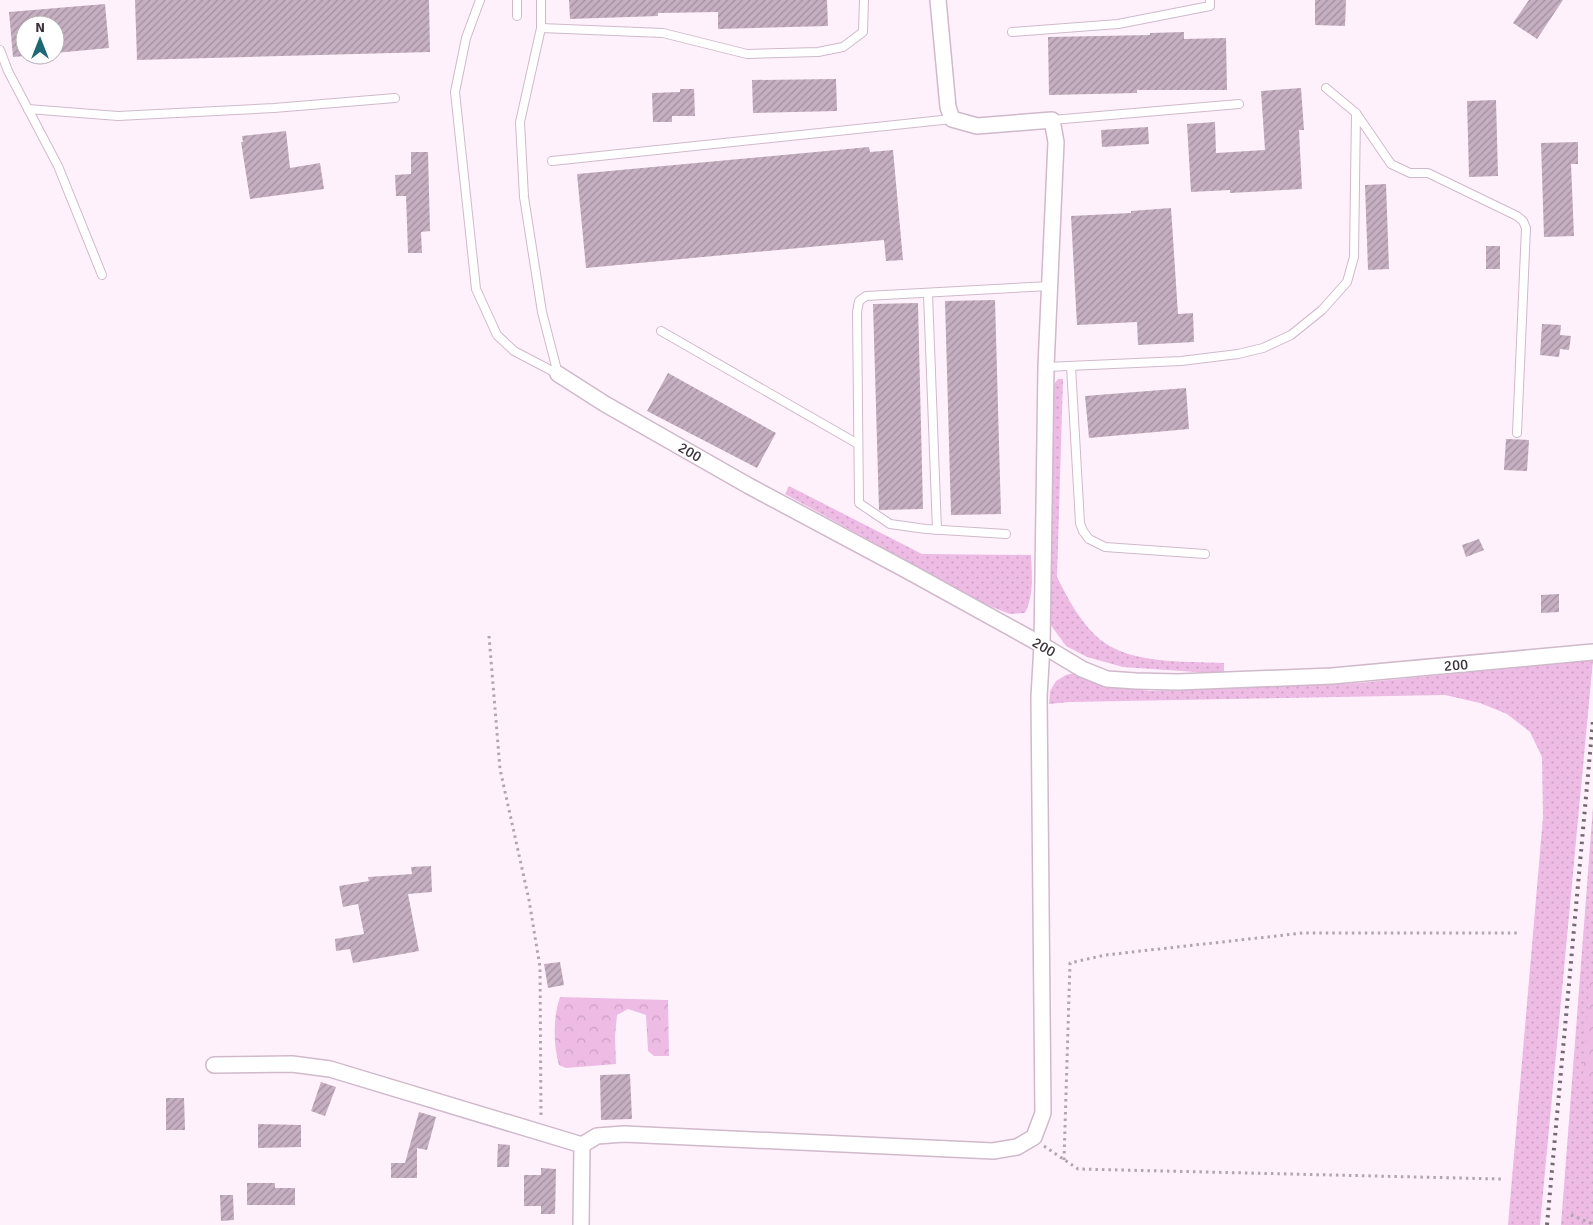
<svg xmlns="http://www.w3.org/2000/svg" width="1593" height="1225" viewBox="0 0 1593 1225" font-family="Signika,sans-serif">
  <style>
    .grass { fill: url(#grass-dots) }
    .forest { fill: url(#forest-crowns) }
    .building { fill: url(#building-hatch) }
    .lines { fill: none; stroke-linecap: round; stroke-linejoin: round }
    .lane-casing { stroke: #cfb9cb; stroke-width: 10 }
    .street-casing { stroke: #cfb9cb; stroke-width: 18 }
    .path { stroke: #b1a5ae; stroke-width: 3; stroke-dasharray: 2.5 4; stroke-linecap: butt }
    .lane { stroke: #fff; stroke-width: 8 }
    .street { stroke: #fff; stroke-width: 15 }
    .rail { stroke: #736971; stroke-width: 4; stroke-dasharray: 2.5 5; stroke-linecap: butt }
    .labels { text-anchor: middle; stroke-width: 4; stroke-linejoin: round; paint-order: stroke }
    .street-label { font-size: 15px; fill: #3c333a; stroke: #fff }
  </style>
  <defs>
    <pattern id="grass-dots" width="8" height="8" patternUnits="userSpaceOnUse" patternTransform="scale(1.25)"><rect width="8" height="8" fill="#edbbe4"/><path d="M2 2h.1M6 6h.1" fill="none" stroke="#cca1c4" stroke-width="1.8" stroke-linecap="round"/></pattern>
    <pattern id="forest-crowns" width="20" height="18" patternUnits="userSpaceOnUse" patternTransform="scale(1.25)"><rect width="20" height="18" fill="#edbbe4"/><path d="M2 6a3 3 0 1 1 6 0M12 15a3 3 0 1 1 6 0" fill="none" stroke="#cca1c4"/></pattern>
    <pattern id="building-hatch" width="6" height="6" patternUnits="userSpaceOnUse" patternTransform="scale(1.25)"><rect width="6" height="6" fill="#c5afc1"/><path d="M-1 1l2-2M0 6l6-6M5 7l2-2" fill="none" stroke="#a18f9e"/></pattern>
  </defs>
  <rect width="100%" height="100%" fill="#fff1fc"/>
  <!-- grass -->
  <g class="grass">
    <path d="M1058,379H1063L1057,577C1067,597 1078,618 1095,635C1125,665 1183,661 1224,663V674L1123,667L1087,657L1066,646L1050,624L1048,609L1051,408L1054,384Z"/>
    <path d="M789,486L922,554L1031,555C1032,575 1034,595 1025,613L1010,614L987,605L785,494Z"/>
    <path d="M1593,660L1540,1225H1508L1543,817L1542,757L1530,732L1507,714L1480,703L1445,695L1069,702L1049,704L1050,691L1056,681L1066,675L1074,673L1111,686L1150,691L1359,683Z"/>
    <path d="M1593,807V1225H1561Z"/>
  </g>
  <!-- forest -->
  <g class="forest">
    <path d="M1593,975V1091C1586,1087 1584,1083 1583,1075L1590,979Z"/>
    <path d="M560,997L668,1000L669,1056H654L648,1051L646,1015L628,1009L617,1015L615,1036L616,1064L566,1068L559,1065C553,1044 553,1017 560,997Z"/>
  </g>
  <!-- building -->
  <g class="building">
    <path d="M135,0H429L430,52L137,60Z"/>
    <path d="M569,0H827L828,26L718,29V12L658,13V16L570,19Z"/>
    <path d="M1315,0H1346L1345,26L1315,25Z"/>
    <path d="M1529,0H1563L1537,39L1513,23Z"/>
    <path d="M105,4L109,48L55,53V25H25V56L13,57L9,12Z"/>
    <path d="M1184,32V39L1226,38L1227,90H1137V93L1049,95L1048,37L1150,35V33Z"/>
    <path d="M836,79L837,111L753,113L752,80Z"/>
    <path d="M1301,88L1304,130H1299L1302,189L1230,193V190L1191,192L1187,124L1215,122L1216,153L1265,150L1261,91Z"/>
    <path d="M680,89H694L695,116H672V122H653L652,93L680,92Z"/>
    <path d="M1496,100L1498,176L1469,177L1467,101Z"/>
    <path d="M1148,127L1149,144L1102,147L1101,130Z"/>
    <path d="M286,131L290,168L320,163L324,189L250,199L241,142H243L242,136Z"/>
    <path d="M1578,142V164H1571L1574,236L1544,237L1541,143Z"/>
    <path d="M869,147L870,152L893,150L903,260L886,261L884,240L586,268L577,174Z"/>
    <path d="M411,152H428L430,231L421,232L422,253H408L406,196H396L395,175L411,174Z"/>
    <path d="M1386,184L1389,269L1368,270L1365,185Z"/>
    <path d="M1171,208L1178,314L1193,313L1194,342L1138,345L1137,322L1077,325L1071,216L1131,213V211Z"/>
    <rect x="1486" y="246" width="14" height="23"/>
    <path d="M995,300L1001,514L951,515L945,301Z"/>
    <path d="M918,303L923,509L879,510L873,304Z"/>
    <path d="M1542,324L1561,325L1560,335L1571,336L1569,350L1560,349L1559,357L1540,355Z"/>
    <path d="M668,373L776,433L757,468L647,411Z"/>
    <path d="M1186,388L1189,429L1089,438L1085,396Z"/>
    <path d="M1506,439L1529,440L1527,471L1504,470Z"/>
    <path d="M1479,539L1484,550L1466,557L1462,545Z"/>
    <path d="M1559,594V612L1541,613V595Z"/>
    <path d="M431,866L432,892L408,894L419,951L353,963L350,949L336,951L335,939L364,934L358,904L343,907L339,886L369,881L368,877L412,874L411,867Z"/>
    <path d="M560,962L564,985L548,988L544,964Z"/>
    <path d="M630,1074L632,1119L601,1120L600,1075Z"/>
    <path d="M321,1082L336,1087L325,1116L311,1111Z"/>
    <path d="M166,1098H184L185,1130H166Z"/>
    <path d="M419,1112L436,1117L427,1150L417,1148V1178H391V1163H405Z"/>
    <path d="M258,1124L301,1125V1147L258,1148Z"/>
    <path d="M498,1144L510,1145L509,1167H497Z"/>
    <path d="M541,1168L556,1169L555,1214H541V1206H524V1175H541Z"/>
    <path d="M247,1183H275V1188H295V1205H247Z"/>
    <path d="M220,1195H233L234,1220L221,1221Z"/>
  </g>
  <g class="lines">
    <defs>
      <g id="lane">
        <path d="M480,0L466,38L455,92L476,289L497,335L514,351L558,374"/>
        <path d="M517,0V16"/>
        <path d="M541,0V28L520,122L524,197L542,312L558,374"/>
        <path d="M541,28L663,33L747,54L818,52L843,47L863,32L864,0"/>
        <path d="M1012,32L1118,24L1210,6V0"/>
        <path d="M0,50L8,71L58,166L102,275"/>
        <path d="M1326,88L1356,113L1391,164L1410,173H1428L1517,216L1523,221L1526,228L1517,433"/>
        <path d="M28,109L118,116L274,108L395,98"/>
        <path d="M1052,120L1239,104"/>
        <path d="M552,161L952,119"/>
        <path d="M928,294L937,530"/>
        <path d="M661,331L858,444"/>
        <path d="M1071,366L1080,523L1083,531L1089,539L1105,547L1205,554"/>
        <path d="M1046,367L1181,361L1238,354L1263,348L1291,335L1322,310L1347,282L1354,257L1356,113"/>
        <path d="M1006,534L926,529L890,524L859,503L857,312L859,301L866,296L1050,286"/>
      </g>
      <g id="street">
        <path d="M558,374L605,404L749,486L908,571L1042,645L1082,669L1107,679L1136,681L1178,682L1332,676L1593,652"/>
        <path d="M214,1065L292,1064L330,1069L582,1145L597,1136L624,1134L993,1151L1017,1147L1034,1137L1043,1113L1039,697L1042,645L1046,367L1056,142L1052,120L977,126L952,119L948,107L938,0"/>
        <path d="M581,1225L582,1145"/>
      </g>
    </defs>
    <!-- lane casing -->
    <use href="#lane" class="lane-casing"/>
    <!-- street casing -->
    <use href="#street" class="street-casing"/>
    <!-- path -->
    <g class="path">
      <path d="M489,636L500,769L529,900L540,967L541,1118"/>
      <path d="M1044,1146L1078,1169L1501,1179"/>
      <path d="M1064,1160L1070,963L1105,955L1303,933H1519"/>
      <path d="M1571,1215L1593,1224"/>
    </g>
    <!-- lane -->
    <use href="#lane" class="lane"/>
    <!-- street -->
    <use href="#street" class="street"/>
    <!-- rail -->
    <path class="rail" d="M1547,1225L1593,720"/>
  </g>
  <g class="labels">
    <!-- street labels -->
    <g class="street-label">
      <text transform="translate(690 452) rotate(30)" y="5">200</text>
      <text transform="translate(1044 647) rotate(30)" y="5">200</text>
      <text transform="translate(1456 665) rotate(-5)" y="5">200</text>
    </g>
  </g>
  <!-- north arrow -->
  <g transform="translate(40 40)"><circle r="24" fill="#ffffff" stroke="#b1adb0"/>
  <path d="M0-4L9 19L0 12L-9 19Z" fill="#1e6774"/>
  <text y="-8" font-size="14" font-weight="bold" text-anchor="middle" fill="#3c333a">N</text>
  </g>
</svg>
